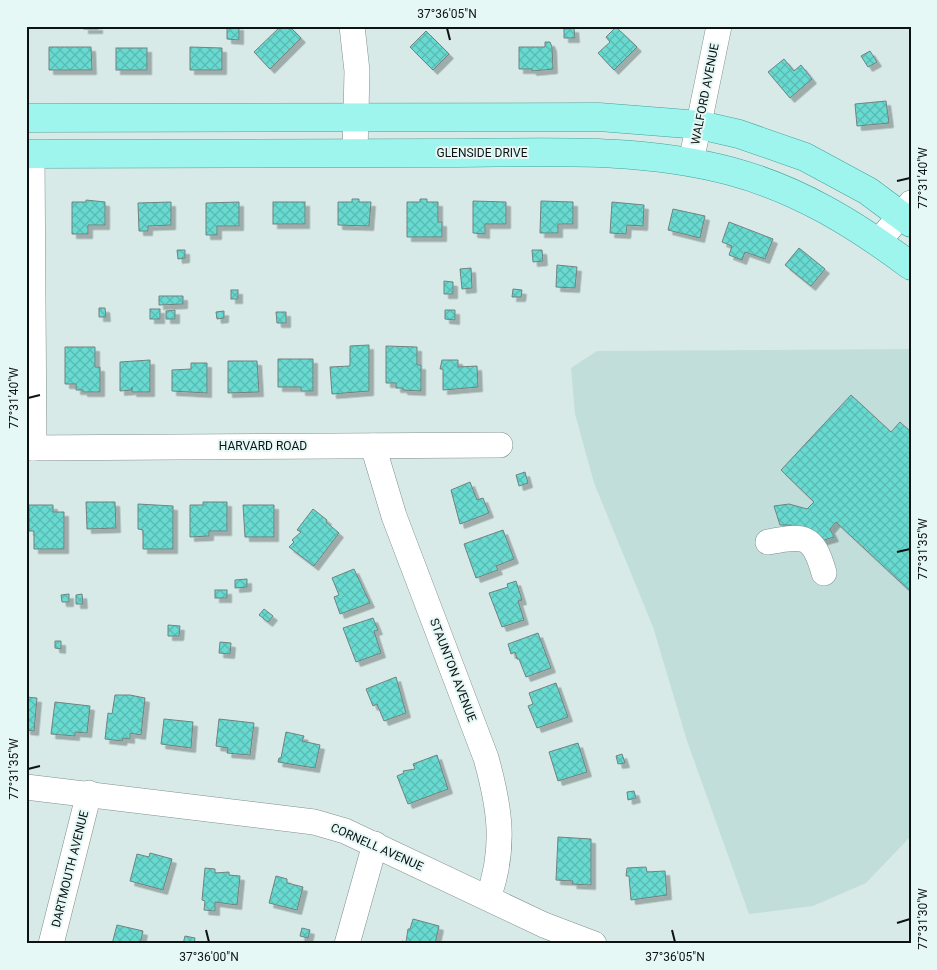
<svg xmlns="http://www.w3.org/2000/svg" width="937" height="970" viewBox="0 0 937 970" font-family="Roboto,sans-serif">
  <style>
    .built { fill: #c2dedb }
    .building { fill: url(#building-cross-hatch); stroke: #718280; filter: url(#shadow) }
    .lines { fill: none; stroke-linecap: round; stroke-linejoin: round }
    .minor-casing { stroke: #7f908e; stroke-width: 26 }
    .major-casing { stroke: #42a29a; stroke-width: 29 }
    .minor { stroke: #fff; stroke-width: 25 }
    .major { stroke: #9ef5ee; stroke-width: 28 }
    .ticks { fill: none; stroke: #0d1313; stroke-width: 2 }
    .labels { text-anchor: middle; stroke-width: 4; stroke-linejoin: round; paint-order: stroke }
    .street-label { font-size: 12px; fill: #0d1313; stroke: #e5f8f5 }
    .neatline { fill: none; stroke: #0d1313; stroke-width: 2 }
    .ticks-label { font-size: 12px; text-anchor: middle; fill: #0d1313 }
  </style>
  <defs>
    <pattern id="building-cross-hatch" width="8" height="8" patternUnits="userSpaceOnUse" patternTransform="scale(1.25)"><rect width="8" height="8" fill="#68dad0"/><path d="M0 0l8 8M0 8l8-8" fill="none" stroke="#59bab2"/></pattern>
    <filter id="shadow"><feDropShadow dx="4.5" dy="4.5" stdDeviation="0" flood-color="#0004"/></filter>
  </defs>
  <rect width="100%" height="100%" fill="#d8eae8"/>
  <!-- built -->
  <path class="built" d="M911,349V836L866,883L813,906L749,914L687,741L653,627L594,483L575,414L571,368L597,351Z"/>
  <!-- building -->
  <g class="building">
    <rect x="84" y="26" width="14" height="3"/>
    <path d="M227,26H239V40L227,39Z"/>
    <path d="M281,26H289L301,38L270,69L254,52Z"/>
    <path d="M616,27L637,47L614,70L598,53L610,42L606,37Z"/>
    <path d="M574,28L575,38H564V29Z"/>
    <path d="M426,31L449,54L433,70L410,47Z"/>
    <path d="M545,42H550L552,47L553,69L532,71V69H519V47H545Z"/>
    <path d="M49,47H91L92,70H49Z"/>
    <path d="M190,47L222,48V70H190Z"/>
    <rect x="116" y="48" width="31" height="22"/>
    <path d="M870,51L877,62L868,67L861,56Z"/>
    <path d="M784,59L794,71L801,65L812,79L790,98L768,72Z"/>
    <path d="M886,101L889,123L857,126L855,104Z"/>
    <path d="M352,199H359V202H371L369,226L338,225V202H352Z"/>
    <path d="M420,199H427V202H438V222H442V237H407V202H420Z"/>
    <path d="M86,200L105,202V225H88V234H72V202H86Z"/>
    <path d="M473,201L506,202V224H485V234L473,233Z"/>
    <path d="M541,201L573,202V224H558V233H540Z"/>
    <path d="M171,202V225L148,226V231H139L138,203Z"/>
    <path d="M239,202V226H217V235H206V203Z"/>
    <rect x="273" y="202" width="32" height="22"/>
    <path d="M612,202L644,205L643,226L627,225L626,234L610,233Z"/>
    <path d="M673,209L705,216L700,238L668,230Z"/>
    <path d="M729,222L773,239L765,259L745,252L742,260L729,255L732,246L722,242Z"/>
    <path d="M799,248L825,269L811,286L785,265Z"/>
    <path d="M177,250H185V258L178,259Z"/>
    <path d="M532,250H542L543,261L533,262Z"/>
    <path d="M557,265L577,267L575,288L556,287Z"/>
    <path d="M471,268L472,288L462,289L460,269Z"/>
    <path d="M444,281L453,282V294H444Z"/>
    <path d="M513,289L522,290L521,297H512Z"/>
    <rect x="231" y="290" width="7" height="9"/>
    <path d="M159,296H183V304L159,305Z"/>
    <path d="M99,308H105L106,317H99Z"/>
    <rect x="150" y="309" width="10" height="10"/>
    <path d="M175,310V319H166V311Z"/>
    <path d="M445,310H455V320L445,319Z"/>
    <path d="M224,311V318L217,319L216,312Z"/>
    <path d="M276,312H286V323H277Z"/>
    <path d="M369,345V391L332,394L330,367L350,366V346Z"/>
    <path d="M386,346L417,347V365H421V391L403,390V388H396V383H386Z"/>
    <path d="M65,347H95V367H100V392H83V390H76V384H65Z"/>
    <path d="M278,359H313V391H301V387H278Z"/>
    <path d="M150,360V392H132V387L131,390L120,391V362Z"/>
    <path d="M442,360H458V367L477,366L478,387L443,390V369H440Z"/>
    <path d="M228,361H257L259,392L228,393Z"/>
    <path d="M191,363H207V393L172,391V370L191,369Z"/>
    <path d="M851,395L891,432L900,422L911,432V592L836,522L830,529L834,537L814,543L802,529L791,525H780L774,506L789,504L807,509L814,502L781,470Z"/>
    <path d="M525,472L528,483L519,486L516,475Z"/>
    <path d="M470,482L477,500L483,498L489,513L460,524L451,490Z"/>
    <path d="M86,502H115L116,528L87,529Z"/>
    <path d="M203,502H227V531H209V536L190,537V505H203Z"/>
    <path d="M138,504L173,506V549H143V530L138,529Z"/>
    <path d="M29,505H53V512H64V549H34V531H29Z"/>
    <path d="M243,505H274V537H245Z"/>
    <path d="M313,509L327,520L326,522L339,533L314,566L289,547L294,542L292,540L301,532L297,530Z"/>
    <path d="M503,530L514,559L496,566L498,570L476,578L464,544Z"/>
    <path d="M354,569L370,603L340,614L334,597L339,595L332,578Z"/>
    <path d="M247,579V587L235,588V580Z"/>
    <path d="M516,581L522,600L518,601L524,620L502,627L489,593L508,587L507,584Z"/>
    <rect x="215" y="590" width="12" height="8"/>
    <path d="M69,594V602H62L61,595Z"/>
    <path d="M82,594L83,604H76V595Z"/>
    <path d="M264,609L273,616L268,622L259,615Z"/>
    <path d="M373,618L378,630L374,631L381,653L356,662L343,628Z"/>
    <path d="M168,625L180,626L179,636H168Z"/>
    <path d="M538,633L551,668L526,677L519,659H517L515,652L511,654L508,644Z"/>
    <path d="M55,641H61V649L55,648Z"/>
    <path d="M220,642L231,643L230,654L219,653Z"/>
    <path d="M396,677L406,713L384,721L377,704L373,706L366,689Z"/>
    <path d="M556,683L568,717L537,728L528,706L533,704L529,693Z"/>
    <path d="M115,695H130L145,698L141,735L130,733V739L123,738L122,741L105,739L108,713L112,714Z"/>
    <path d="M26,697L37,698L34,731L26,730Z"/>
    <path d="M55,702L90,706L87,733L75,732V736L51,734Z"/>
    <path d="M164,719L193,722L191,748L161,744Z"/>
    <path d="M219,719L254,723L250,755L227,753L228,748L216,746Z"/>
    <path d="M286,732L304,736L302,741L320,745L315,768L278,762L279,758H281Z"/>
    <path d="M578,743L587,772L558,781L549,752Z"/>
    <path d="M622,754L625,763L618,764L616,756Z"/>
    <path d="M437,755L448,789L408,804L397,776L404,773L403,771L415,769L413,764Z"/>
    <path d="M634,791L636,798L628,800L627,792Z"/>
    <path d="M558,837L591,839V885L572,884L573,881L556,880Z"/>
    <path d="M150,853L172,859L163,890L130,881L137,854L149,857Z"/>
    <path d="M646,867L647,872L665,871L667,895L631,900L629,876H626L627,868Z"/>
    <path d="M205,868L215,869V873L229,872V875L240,876L237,905L215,902V911L204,910L205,901L202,900Z"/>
    <path d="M276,876L287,879V883L303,887L297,910L269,903Z"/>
    <path d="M413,919L439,926L435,944H401L402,941L406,942L408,929H410Z"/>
    <path d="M117,925L143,931L140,944H112Z"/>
    <path d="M302,928L310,930L308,938L300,936Z"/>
    <path d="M185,936L195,938L194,944H183Z"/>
  </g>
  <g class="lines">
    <defs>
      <g id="minor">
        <path d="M352,26L357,71L355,153"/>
        <path d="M32,154L34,448"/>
        <path d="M691,162L719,26"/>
        <path d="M878,242L911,203"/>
        <path d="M373,446L394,516L486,758C500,808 506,848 488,898"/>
        <path d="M26,448L500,445"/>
        <path d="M768,542C804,535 813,534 824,573"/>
        <path d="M26,787L314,822L345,831L544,925L594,944"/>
        <path d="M51,944L89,793"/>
        <path d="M347,944L375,844"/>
      </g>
      <g id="major">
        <path d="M26,118L599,117L700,125L739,134L805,157L868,191L911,223"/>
        <path d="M26,154C165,154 304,153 443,153C539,153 636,146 730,171C798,189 855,224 911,266"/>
      </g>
    </defs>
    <!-- minor casing -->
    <use href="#minor" class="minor-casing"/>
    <!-- major casing -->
    <use href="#major" class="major-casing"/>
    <!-- minor -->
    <use href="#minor" class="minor"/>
    <!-- major -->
    <use href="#major" class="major"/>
  </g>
  <!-- ticks -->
  <path class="ticks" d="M447,28L450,40M897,181L910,178M28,398L40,395M897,552L910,549M28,769L40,766M897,923L910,919M206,930L209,942M672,930L675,942"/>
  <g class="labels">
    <!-- street labels -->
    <g class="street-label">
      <text transform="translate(705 94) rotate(-79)" y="4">WALFORD AVENUE</text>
      <text x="482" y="157">GLENSIDE DRIVE</text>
      <text x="263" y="450">HARVARD ROAD</text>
      <text transform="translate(453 670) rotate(69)" y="4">STAUNTON AVENUE</text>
      <text transform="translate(377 847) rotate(24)" y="4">CORNELL AVENUE</text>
      <text transform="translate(70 869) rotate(-76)" y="4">DARTMOUTH AVENUE</text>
    </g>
  </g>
  <!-- border -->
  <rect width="937" height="970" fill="none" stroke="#e5f8f5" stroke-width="55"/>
  <rect x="28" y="28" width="882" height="914" class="neatline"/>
  <g class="ticks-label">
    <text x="447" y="18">37°36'05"N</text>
    <text transform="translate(923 178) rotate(-90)" y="4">77°31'40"W</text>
    <text transform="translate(14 398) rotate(-90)" y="4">77°31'40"W</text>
    <text transform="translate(923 549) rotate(-90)" y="4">77°31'35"W</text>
    <text transform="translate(14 769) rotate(-90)" y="4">77°31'35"W</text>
    <text transform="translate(923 919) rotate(-90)" y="4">77°31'30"W</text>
    <text x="209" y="961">37°36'00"N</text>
    <text x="675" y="961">37°36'05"N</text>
  </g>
</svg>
